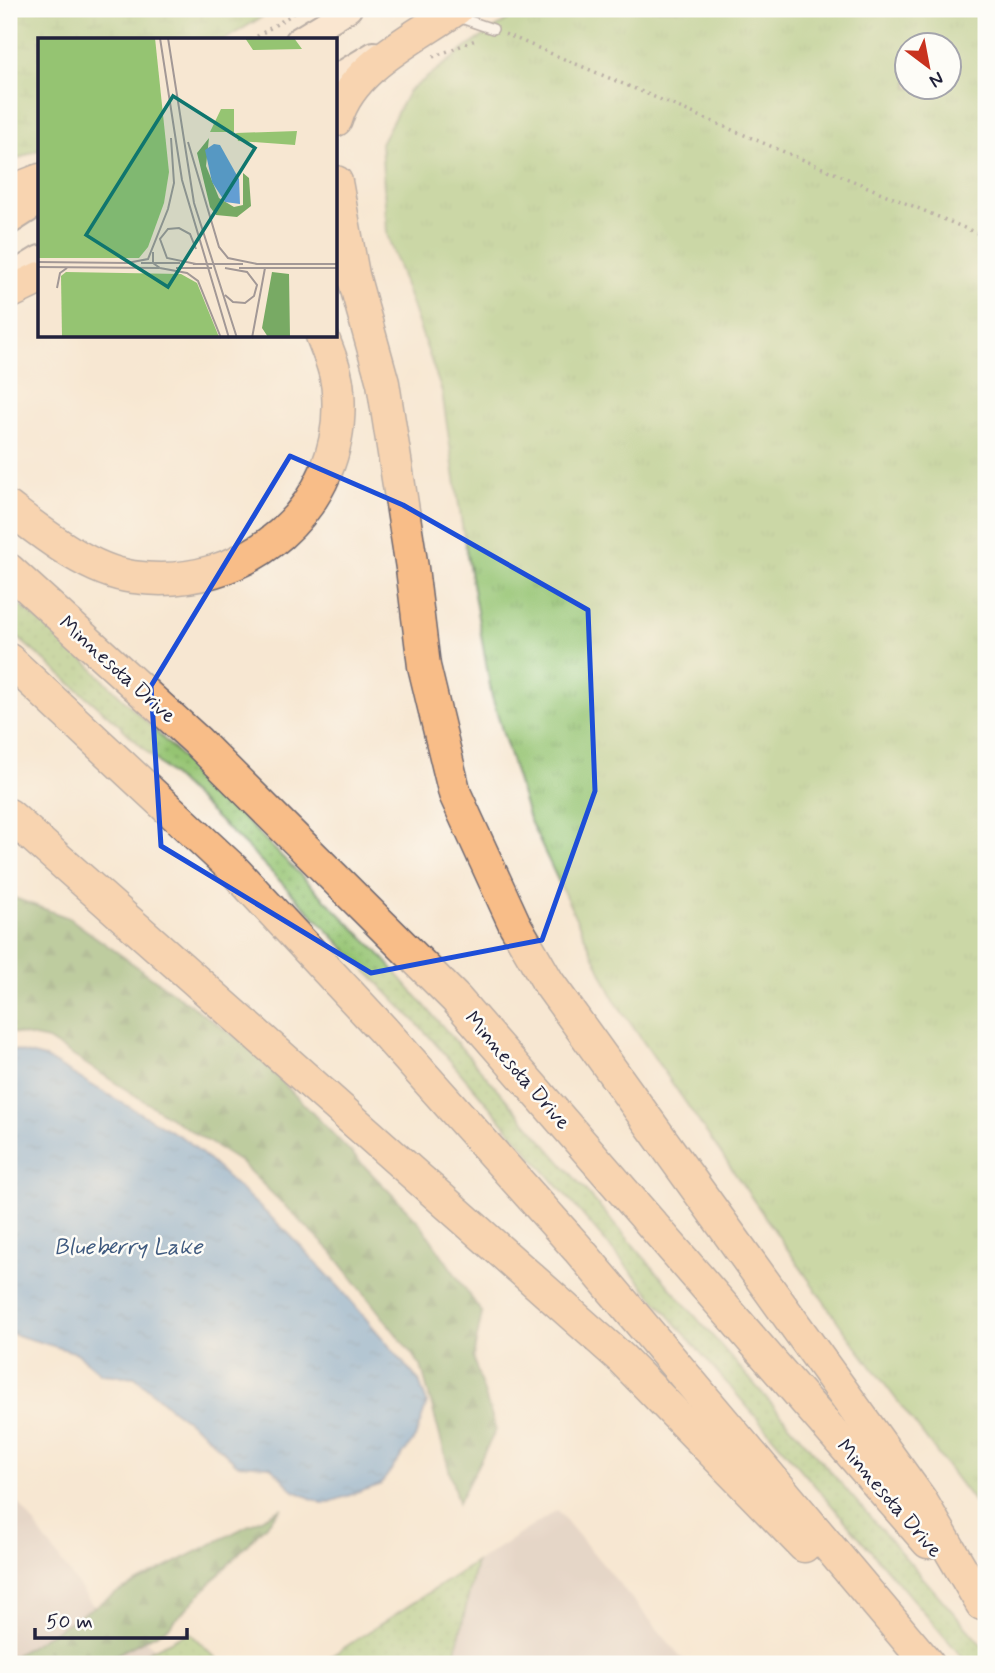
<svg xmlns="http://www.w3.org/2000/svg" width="995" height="1673" viewBox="0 0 995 1673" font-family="Mynerve,sans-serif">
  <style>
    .industrial { fill: #cfc0ba }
    .grass { fill: url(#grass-dots); stroke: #5c7356; stroke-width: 2 }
    .forest { fill: url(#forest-firs); stroke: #4d6650; stroke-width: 2 }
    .wetland { fill: url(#wetland-marsh); stroke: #5c7356; stroke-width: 2 }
    .park { fill: url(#park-tufts); stroke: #5c7356; stroke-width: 2; fill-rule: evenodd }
    .water { fill: url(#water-ripples); stroke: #426087; stroke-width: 2 }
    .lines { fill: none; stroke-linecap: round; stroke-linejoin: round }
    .service-casing { stroke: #6d6770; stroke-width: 12 }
    .secondary-casing { stroke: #6d6770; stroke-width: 28 }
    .primary-casing { stroke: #6d6770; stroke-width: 32 }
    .motorway-casing { stroke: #6d6770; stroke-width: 35 }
    .path { stroke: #6d6770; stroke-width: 3.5; stroke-dasharray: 2 5; stroke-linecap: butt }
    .service { stroke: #fff; stroke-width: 9 }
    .secondary { stroke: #fce5cf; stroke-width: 24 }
    .primary { stroke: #f8bd88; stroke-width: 28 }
    .motorway { stroke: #f8bd88; stroke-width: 32 }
    .marked { fill: none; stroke: #1d4ed8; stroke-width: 5; stroke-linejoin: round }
    .labels { text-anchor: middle; stroke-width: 5; stroke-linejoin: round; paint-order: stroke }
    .street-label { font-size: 21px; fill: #22223b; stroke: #fdfcf7 }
    .water-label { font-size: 23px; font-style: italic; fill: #3f5a7f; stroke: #fdfcf7 }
    .inset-road { fill: none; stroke: #a29896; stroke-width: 2 }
    .view { fill: #0f766e; fill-opacity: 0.15; stroke: #0f766e; stroke-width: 3.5 }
    .inset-edge { fill: none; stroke: #22223b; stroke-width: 3.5 }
  </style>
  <defs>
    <pattern id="grass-dots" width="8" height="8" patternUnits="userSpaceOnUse" patternTransform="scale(1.75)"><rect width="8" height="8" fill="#95c472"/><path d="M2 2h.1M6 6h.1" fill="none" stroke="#80a864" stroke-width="1.8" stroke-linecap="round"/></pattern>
    <pattern id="forest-firs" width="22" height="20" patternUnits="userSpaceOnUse" patternTransform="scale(1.75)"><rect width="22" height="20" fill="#78aa64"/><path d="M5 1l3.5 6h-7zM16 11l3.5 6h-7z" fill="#628a54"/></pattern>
    <pattern id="wetland-marsh" width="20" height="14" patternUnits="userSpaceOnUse" patternTransform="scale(1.75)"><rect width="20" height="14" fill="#95c472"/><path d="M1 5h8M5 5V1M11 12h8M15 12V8" fill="none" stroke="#80a864"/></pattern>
    <pattern id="park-tufts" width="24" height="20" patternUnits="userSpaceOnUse" patternTransform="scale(1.75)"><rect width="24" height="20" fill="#95c472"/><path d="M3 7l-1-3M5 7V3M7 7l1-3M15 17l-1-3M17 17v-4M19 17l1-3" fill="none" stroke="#80a864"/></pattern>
    <pattern id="water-ripples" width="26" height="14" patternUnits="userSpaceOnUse" patternTransform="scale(1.75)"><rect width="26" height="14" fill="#639ed3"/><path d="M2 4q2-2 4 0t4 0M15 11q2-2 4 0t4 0" fill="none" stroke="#5180ac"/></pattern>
  </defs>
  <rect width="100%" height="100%" fill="#fdfcf7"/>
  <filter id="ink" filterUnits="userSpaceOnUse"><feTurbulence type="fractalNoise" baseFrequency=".0143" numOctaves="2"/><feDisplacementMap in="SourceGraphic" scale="14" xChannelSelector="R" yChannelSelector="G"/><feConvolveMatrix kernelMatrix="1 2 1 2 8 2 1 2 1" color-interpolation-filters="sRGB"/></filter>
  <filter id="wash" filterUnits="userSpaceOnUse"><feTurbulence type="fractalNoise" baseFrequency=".00686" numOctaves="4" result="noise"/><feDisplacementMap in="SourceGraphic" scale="28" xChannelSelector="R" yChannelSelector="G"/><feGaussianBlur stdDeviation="1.57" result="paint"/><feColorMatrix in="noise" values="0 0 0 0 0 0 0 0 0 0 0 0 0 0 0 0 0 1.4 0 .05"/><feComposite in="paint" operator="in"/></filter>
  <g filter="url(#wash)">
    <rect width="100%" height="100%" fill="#f7e7d2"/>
    <!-- industrial -->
    <g class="industrial">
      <path d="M9,1489L91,1603L179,1664H9Z"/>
      <path d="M557,1510L687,1664H319Z"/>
    </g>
    <!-- grass -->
    <g class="grass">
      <path d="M9,595L86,662L377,951L986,1650V1664H968L428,1035L252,852L118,724L9,630Z"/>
      <path d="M476,1562L455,1656L457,1664H319Z"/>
      <path d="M189,1632L222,1664H123Z"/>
    </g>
    <!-- forest -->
    <g class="forest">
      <path d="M9,896L69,918L245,1044L419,1222L482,1313L473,1358L496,1430L458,1503L421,1366L331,1251L240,1162L48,1040L9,1032Z"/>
      <path d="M282,1508L168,1628L98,1664H9V1659L118,1592Z"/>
    </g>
    <!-- wetland -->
    <path class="wetland" d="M9,9H275L224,40H40V149L9,163Z"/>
    <!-- park -->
    <path class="park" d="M524,9H986V1518L843,1329L615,1001L529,819L492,697L463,532L442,392L387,234L381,143L408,92L467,47ZM908,46H950V88H908Z"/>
    <!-- water -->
    <path class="water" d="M9,1049L45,1058L188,1141L289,1234L339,1287L419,1381L427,1403L415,1438L380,1485L324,1504L294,1491L270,1466L237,1464L204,1433L168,1406L135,1377L101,1374L77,1353L9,1333Z"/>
  </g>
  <g filter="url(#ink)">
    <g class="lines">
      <defs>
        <path id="service" d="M455,16L493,29"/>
        <g id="secondary">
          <path d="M298,40L349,9"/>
          <path d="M336,77L374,54"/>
          <path d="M9,277L40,258"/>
        </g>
        <path id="primary" d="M9,220L40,200"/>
        <g id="motorway">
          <path d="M336,120C351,67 414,39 456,9"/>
          <path d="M336,182L353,275L383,383L412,568L424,666L455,794L515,925L548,982L920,1499L982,1604"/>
          <path d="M9,192L40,180"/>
          <path d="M9,293L40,278"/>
          <path d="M9,508C43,534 89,571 133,577C245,593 347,508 338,392C337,372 329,354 322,336"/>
          <path d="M9,570L197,741L456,999L928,1542"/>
          <path d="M9,660L233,869L382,1029L578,1249L928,1664"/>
          <path d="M9,815L621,1358L804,1546"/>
        </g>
      </defs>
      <!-- service casing -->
      <use href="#service" class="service-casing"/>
      <!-- secondary casing -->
      <use href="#secondary" class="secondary-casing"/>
      <!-- primary casing -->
      <use href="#primary" class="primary-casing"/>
      <!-- motorway casing -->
      <use href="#motorway" class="motorway-casing"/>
      <!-- path -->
      <g class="path">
        <path d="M505,34L986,237"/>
        <path d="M251,40L301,9"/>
        <path d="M433,57L478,39"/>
      </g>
      <!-- service -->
      <use href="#service" class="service"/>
      <!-- secondary -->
      <use href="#secondary" class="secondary"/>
      <!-- primary -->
      <use href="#primary" class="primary"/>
      <!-- motorway -->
      <use href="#motorway" class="motorway"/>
    </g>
  </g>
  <!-- marked area -->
  <path d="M0 0H995V1673H0ZM290,456L403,505L588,610L595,791L542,940L371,973L161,846L151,686Z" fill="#f7e7d2" fill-opacity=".55" fill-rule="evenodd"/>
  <path class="marked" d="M290,456L403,505L588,610L595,791L542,940L371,973L161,846L151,686Z"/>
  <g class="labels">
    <!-- street labels -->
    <g class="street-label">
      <text transform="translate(118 669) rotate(42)" y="7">Minnesota Drive</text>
      <text transform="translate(518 1070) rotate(49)" y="7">Minnesota Drive</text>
      <text transform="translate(890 1498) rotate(49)" y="7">Minnesota Drive</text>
    </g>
    <!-- water labels -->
    <g class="water-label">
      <text x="128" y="1254">Blueberry Lake</text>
    </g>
  </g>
  <!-- overview -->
  <g transform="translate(38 38)">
    <rect width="299" height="299" fill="#f7e7d2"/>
    <path d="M207,0H256L264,11L215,12ZM183,71H196V94H172ZM259,93L257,107L200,103L198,95Z" fill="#95c472"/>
    <path d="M171,100L168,128L181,160L196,169L205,167V135L211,140L213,168L199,179L178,177L172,169L159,115ZM234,234L251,236L252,299H230L224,290Z" fill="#78aa64"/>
    <path d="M28,234L143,236L159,245L181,299H24L23,238Z" fill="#95c472"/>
    <path d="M0,0H117L131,134L126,165L110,209L101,220H0Z" fill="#95c472"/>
    <path d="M176,106L182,107L201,141L202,166L187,164L174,144L167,112Z" fill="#639ed3"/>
    <path class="inset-road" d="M122,0L144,142L191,300M130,0L156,165L199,300M150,104L181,209L190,220L219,226M115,214V225L122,230L149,235L160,243L183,300M0,224L90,225M89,225L110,221L130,171L136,145L133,100M103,225H142M155,226H205M158,226L129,220L122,201L130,191L141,190L152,196L158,211M218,226H300M0,229L121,230M138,230H174M187,230L209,234L219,247L216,258L207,265L195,264L187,257M201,230H300M19,250L22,235L29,230M214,300L227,230"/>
    <path class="view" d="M135,58L217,110L130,249L48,197Z"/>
    <rect width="299" height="299" class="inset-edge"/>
  </g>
  <!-- margin -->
  <rect width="995" height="1673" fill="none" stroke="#fdfcf7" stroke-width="35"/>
  <!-- north arrow -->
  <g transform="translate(928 66) rotate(148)"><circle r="33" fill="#fdfcf7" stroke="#a5a5ac" stroke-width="2"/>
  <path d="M0-5L12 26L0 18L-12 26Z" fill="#c8321e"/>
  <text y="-10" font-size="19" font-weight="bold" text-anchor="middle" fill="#22223b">N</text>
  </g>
  <!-- scale -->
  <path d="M35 1628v10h152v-10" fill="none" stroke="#22223b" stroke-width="3.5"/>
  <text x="46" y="1628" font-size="21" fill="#22223b" stroke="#fdfcf7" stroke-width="5" paint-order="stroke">50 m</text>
</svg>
